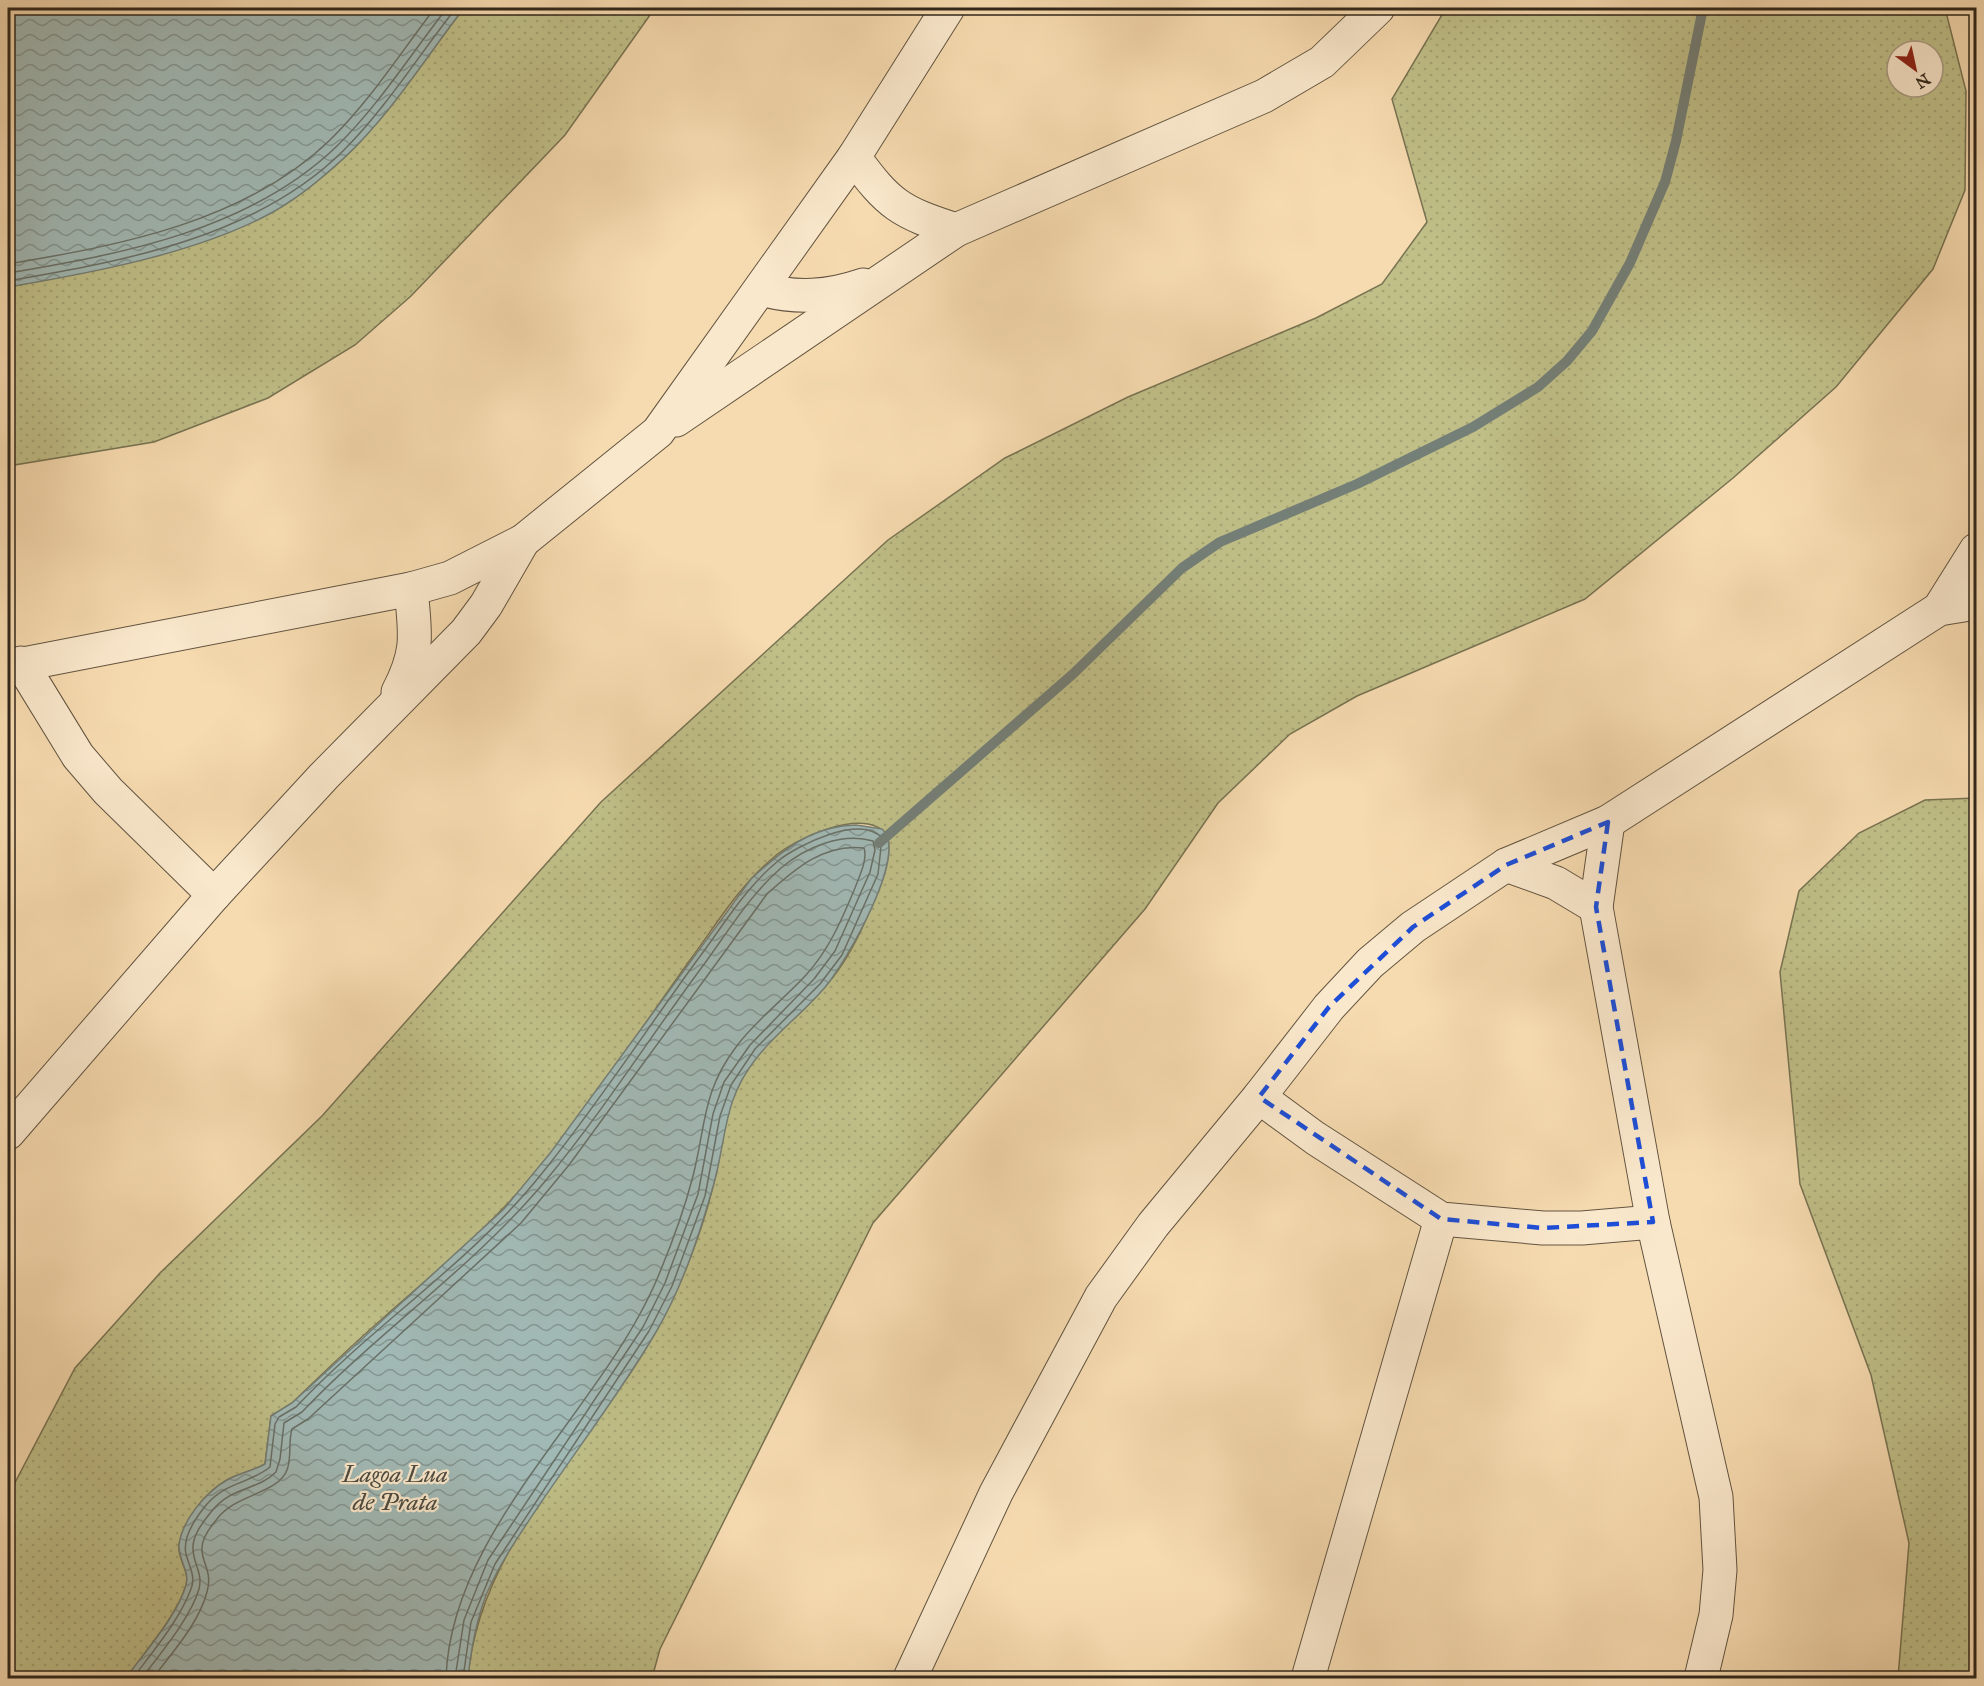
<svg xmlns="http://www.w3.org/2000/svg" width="1984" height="1686" viewBox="0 0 1984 1686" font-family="'IM FELL Great Primer',serif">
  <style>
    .grass { fill: url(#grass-dots); stroke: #787352; stroke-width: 1.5; fill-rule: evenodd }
    .water { fill: url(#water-waves); stroke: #747f77; stroke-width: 1.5 }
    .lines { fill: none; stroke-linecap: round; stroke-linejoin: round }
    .shore { stroke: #697068; stroke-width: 1.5 }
    .stream { stroke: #747f77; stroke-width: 10 }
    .minor-casing { stroke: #625440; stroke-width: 35 }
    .minor { stroke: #fae8cc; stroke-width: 33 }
    .marked { fill: none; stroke: #1d4ed8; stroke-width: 4.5; stroke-dasharray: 12 8; stroke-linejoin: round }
    .labels { text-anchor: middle; stroke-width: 4.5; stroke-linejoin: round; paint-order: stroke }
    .water-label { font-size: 24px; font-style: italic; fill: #4d4c42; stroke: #fae8cc }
  </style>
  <defs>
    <pattern id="grass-dots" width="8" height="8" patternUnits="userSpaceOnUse" patternTransform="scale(1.5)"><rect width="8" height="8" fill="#c0bf88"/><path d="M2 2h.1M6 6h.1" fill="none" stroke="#a5a475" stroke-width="1.8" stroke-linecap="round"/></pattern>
    <pattern id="water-waves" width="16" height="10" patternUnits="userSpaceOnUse" patternTransform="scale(1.5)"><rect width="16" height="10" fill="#a1b9b5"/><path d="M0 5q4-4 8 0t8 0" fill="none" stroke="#849692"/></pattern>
  </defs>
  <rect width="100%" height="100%" fill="#f7dbb0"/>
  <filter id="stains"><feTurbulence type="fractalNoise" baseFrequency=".00333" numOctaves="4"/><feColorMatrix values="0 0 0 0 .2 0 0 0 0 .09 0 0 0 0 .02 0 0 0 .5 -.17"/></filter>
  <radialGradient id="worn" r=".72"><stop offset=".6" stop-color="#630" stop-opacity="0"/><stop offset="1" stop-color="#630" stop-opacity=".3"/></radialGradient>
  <!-- grass -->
  <g class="grass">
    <path d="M464,8H655L565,135L411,296L355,345L268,398L154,442L8,466V287C127,265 255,244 345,157C390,113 426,57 464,8Z"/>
    <path d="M1446,8H1945L1966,91L1965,190L1933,269L1836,387L1733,478L1585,599L1357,696L1290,734L1218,803L1145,909L873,1223L660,1649L652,1678H468C479,1535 610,1430 670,1305C688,1267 704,1224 714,1183C723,1149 723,1113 740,1081C760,1044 797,1019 824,988C847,963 861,932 874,901C882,880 891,858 888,836C865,805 794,839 773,858C739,886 716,925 690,960C640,1030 592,1102 538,1169C492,1226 436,1271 382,1319C351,1346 322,1374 292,1403L271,1416L265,1464C254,1471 239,1473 227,1480C206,1492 183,1520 179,1545C177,1559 190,1571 186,1585C178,1614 144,1653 126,1678H8V1496L75,1368L160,1273L322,1116L601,802L888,540L1005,458L1128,397L1316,318L1382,284L1427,222L1392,99ZM1897,51H1933V87H1897Z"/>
    <path d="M1976,798V1678H1898L1909,1543L1871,1375L1800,1184L1780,972L1799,891L1859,833L1925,800Z"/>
  </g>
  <!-- water -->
  <g class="water">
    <path d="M8,8H464C426,57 391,114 345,157C323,177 300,197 273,212C199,253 91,273 8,287Z"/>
    <path d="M856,825L882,829C910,853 845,963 826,986C804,1013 776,1032 755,1060C723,1101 727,1136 714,1183C700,1233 683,1286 656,1332C622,1390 580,1445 542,1501C522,1531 501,1561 487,1593C476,1621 471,1649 468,1678H126C144,1653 178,1615 186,1585C190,1571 178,1560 179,1545C182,1520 206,1492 227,1480C239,1473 253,1471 265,1464L271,1416L292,1403L504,1209L551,1152L751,879C782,850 812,826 856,825Z"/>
  </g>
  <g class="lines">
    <!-- shore -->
    <g class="shore">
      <path d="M8,264C121,245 245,222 330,140C370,101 401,52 435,8"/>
      <path d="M8,273C123,254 250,230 337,146C379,105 411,54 447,8"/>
      <path d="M8,281C125,261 256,237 343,151C386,108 419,55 456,8"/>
      <path d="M133,1678C153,1651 179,1621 191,1589C196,1576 189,1566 186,1554C182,1537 197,1516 207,1504C228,1481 249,1484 270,1467L275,1424L279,1417L296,1407C374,1324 472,1262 543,1172C598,1104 646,1030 698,959C723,926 745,888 778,861C798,845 860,814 882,838L878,874L842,955L820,984L755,1049L731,1085L720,1116L705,1196L672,1286L649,1331L495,1564L471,1622L463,1678"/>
      <path d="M142,1678C160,1654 191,1617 199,1589C203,1573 193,1563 193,1549C192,1536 203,1522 211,1512C231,1486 257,1491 276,1472L280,1459L284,1423L302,1412C380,1330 475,1266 547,1179C604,1110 652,1034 705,963C729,930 750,895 781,868C806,847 842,832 873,841L875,850L870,872L835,951L814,979L750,1045L724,1082L713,1114L698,1194L665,1283L643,1327L488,1560L464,1620L455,1678"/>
      <path d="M153,1678C172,1653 199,1623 207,1592C213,1571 201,1562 202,1548C202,1538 211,1526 217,1519C235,1494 278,1494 287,1470C292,1457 288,1442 292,1429L308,1419L521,1223L569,1165L767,894C795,869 824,843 864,848C868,859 859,877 855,888C842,919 829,950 806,975C783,1000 756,1020 736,1047C702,1092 706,1125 693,1176C684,1211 671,1246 657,1279C601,1411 451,1529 446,1678"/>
    </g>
    <!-- stream -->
    <path class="stream" d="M879,843L1073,674L1182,568L1220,542L1357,484L1473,427L1538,387L1567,361L1592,331L1630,263L1665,182L1676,141L1703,8"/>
    <defs>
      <g id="minor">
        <path d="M854,157C889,205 900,212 956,230"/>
        <path d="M761,289C796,299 828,297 863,285"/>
        <path d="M676,420L956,230L1264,96L1322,62L1378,8"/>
        <path d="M1939,609L1976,603"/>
        <path d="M21,663L78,756L108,791L214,895"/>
        <path d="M8,667L411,589L450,578L523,541L658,432L854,157L948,8"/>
        <path d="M398,692C420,650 415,633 411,589"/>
        <path d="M1608,822L1596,907L1653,1222L1716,1497L1720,1570L1716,1615L1701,1678"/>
        <path d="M1506,865L1556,883L1596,907"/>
        <path d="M1259,1097L1315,1138L1441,1219L1543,1228H1582L1653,1222"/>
        <path d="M8,1133L214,895L324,776L466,632L486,605L523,541"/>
        <path d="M910,1678L996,1493L1101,1297L1153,1225L1259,1097L1329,1007L1370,963L1413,927L1506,865L1608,822L1939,609L1976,550"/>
        <path d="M1308,1678L1441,1219"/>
      </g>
    </defs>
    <!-- minor casing -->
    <use href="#minor" class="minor-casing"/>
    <!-- minor -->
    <use href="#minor" class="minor"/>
  </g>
  <!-- marked area -->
  <path class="marked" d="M1608,822L1596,907L1653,1222L1543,1228L1441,1219L1259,1097L1329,1007L1413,927L1506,865Z"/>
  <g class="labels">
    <!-- water labels -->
    <g class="water-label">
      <text x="395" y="1482">Lagoa Lua<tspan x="395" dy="28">de Prata</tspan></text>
    </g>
  </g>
  <!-- margin -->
  <rect width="1984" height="1686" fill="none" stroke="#f7dbb0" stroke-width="30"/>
  <rect x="9" y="9" width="1966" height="1668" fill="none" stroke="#31271b" stroke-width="3"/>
  <rect x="15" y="15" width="1954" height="1656" fill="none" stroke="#31271b" stroke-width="1.5"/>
  <!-- north arrow -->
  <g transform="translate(1915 69) rotate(147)"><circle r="28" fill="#fae8cc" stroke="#aa9b85" stroke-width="1.5"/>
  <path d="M0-4.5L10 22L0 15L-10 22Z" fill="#8f2418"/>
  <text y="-9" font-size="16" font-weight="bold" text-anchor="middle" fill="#31271b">N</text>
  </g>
  <rect width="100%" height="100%" filter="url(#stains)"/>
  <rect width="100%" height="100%" fill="url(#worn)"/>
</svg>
